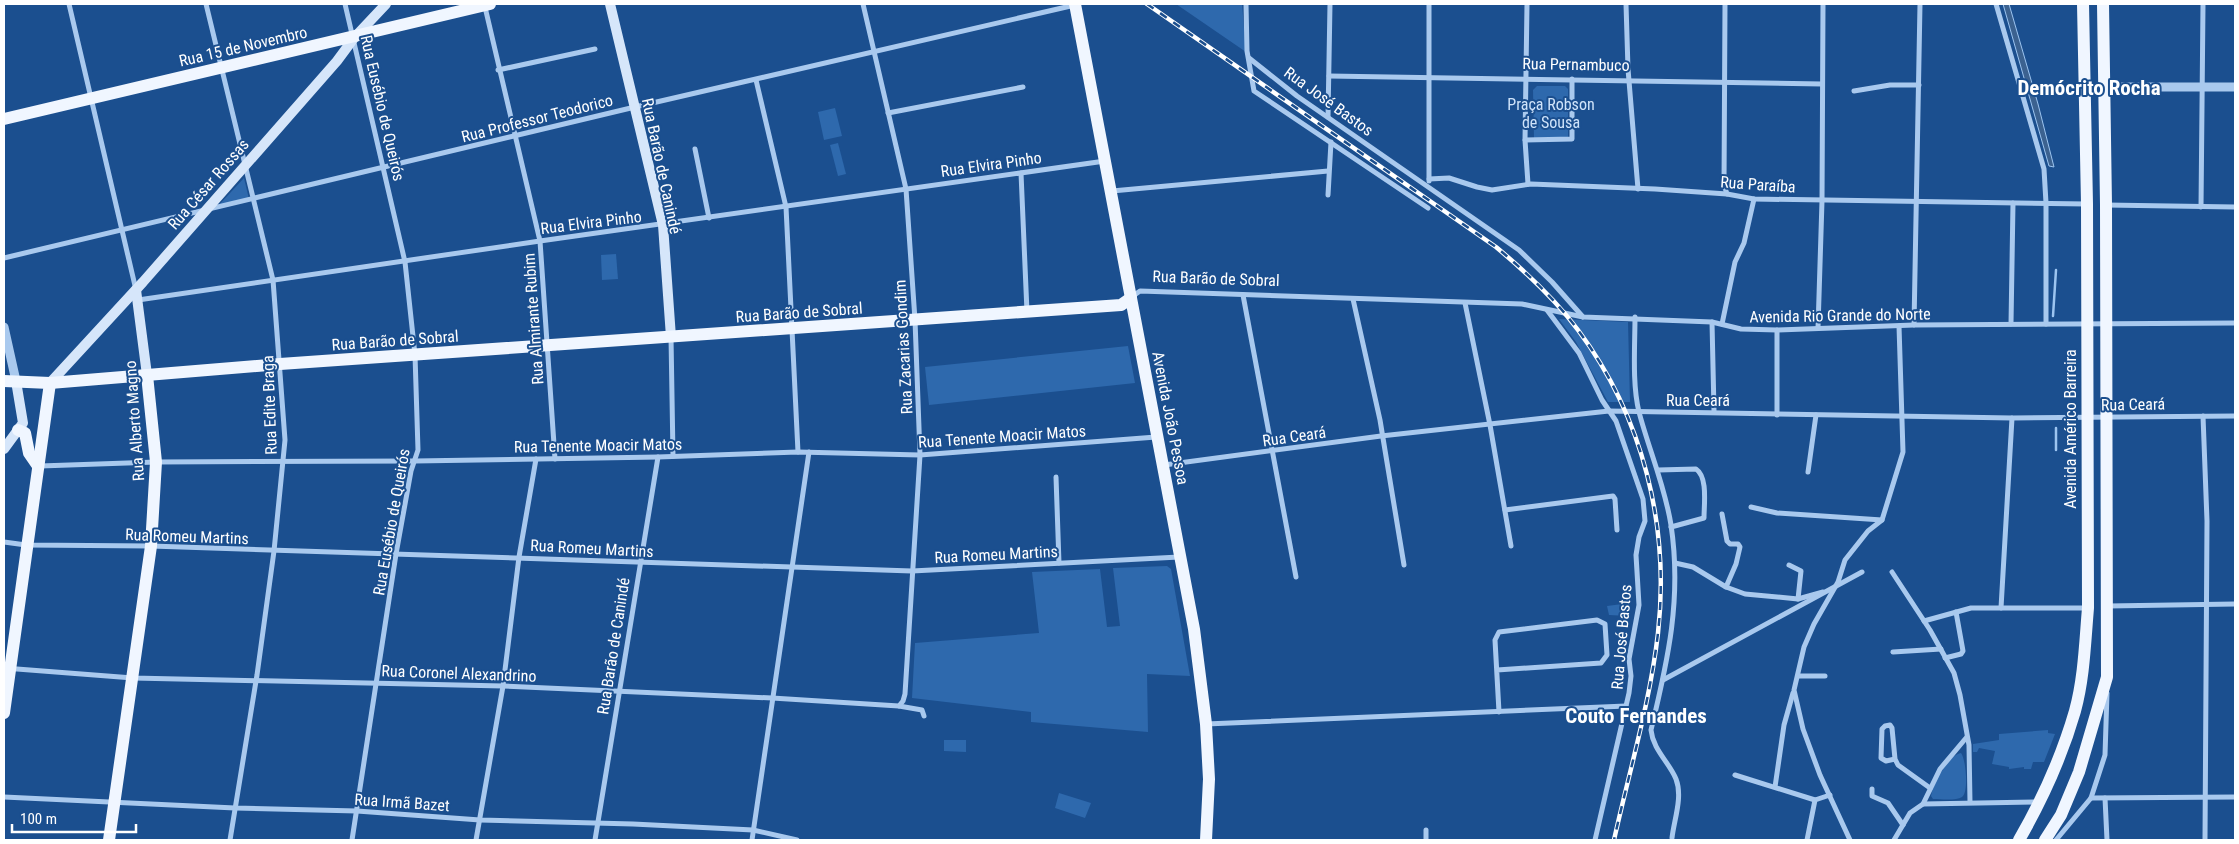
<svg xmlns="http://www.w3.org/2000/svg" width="2239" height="844" viewBox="0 0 2239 844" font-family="'Roboto Condensed',sans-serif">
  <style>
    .green { fill: #2e69ad }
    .water { fill: #3c6290; stroke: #9cc4f0 }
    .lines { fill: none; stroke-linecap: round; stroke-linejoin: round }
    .stream { stroke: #9cc4f0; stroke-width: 2.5 }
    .minor { stroke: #a9c9ee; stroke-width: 5 }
    .tertiary { stroke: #a9c9ee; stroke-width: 9 }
    .secondary { stroke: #d6e6fa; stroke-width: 10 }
    .primary { stroke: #f0f6ff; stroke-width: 12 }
    .rail-casing { stroke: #fff; stroke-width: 4.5 }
    .rail { stroke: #1b4f8f; stroke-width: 2.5; stroke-dasharray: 8; stroke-linecap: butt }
    .labels { text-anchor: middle; stroke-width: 4; stroke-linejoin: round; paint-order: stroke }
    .street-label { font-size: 16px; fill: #fff; stroke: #1b4f8f }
    .park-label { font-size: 16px; fill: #cfe3fa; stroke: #1b4f8f }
    .district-label { font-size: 21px; font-weight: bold; fill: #fff; stroke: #1b4f8f }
  </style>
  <rect width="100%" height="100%" fill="#1b4f8f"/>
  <!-- green -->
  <g class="green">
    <path d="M1176,4H1242L1246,52Z"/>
    <path d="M1537,86H1565L1568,89V137L1534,138L1533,90Z"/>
    <path d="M835,108L842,136L824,140L818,112Z"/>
    <path d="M838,143L846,174L838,176L830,145Z"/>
    <path d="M244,178L249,199L217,207Z"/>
    <path d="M616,254L618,279L602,280L601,255Z"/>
    <path d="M1559,319L1628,322L1630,402H1608L1576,342Z"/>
    <path d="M1128,346L1135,383L929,405L925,367Z"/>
    <path d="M1167,566L1171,569L1190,676L1147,674L1148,732L1031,722V712L912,698L915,643L1039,633L1032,572L1100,569L1107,627L1120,626L1113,568Z"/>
    <path d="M1630,603L1628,616L1609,615L1607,606Z"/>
    <path d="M2048,730V733L2055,734L2044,762H2033L2031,769H2024V767L2009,769V767L1992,764L1995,751L1979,748L1977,752H1973V744L1999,740V734Z"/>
    <path d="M944,740H966V752L944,751Z"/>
    <path d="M1961,753C1966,759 1969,793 1962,797C1956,801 1941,799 1933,799L1931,796C1933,784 1948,755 1961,753Z"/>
    <path d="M1059,793L1091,803L1085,818L1055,808Z"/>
  </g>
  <!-- water -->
  <path class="water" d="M2003,4H2009L2038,104L2054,167L2049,166Z"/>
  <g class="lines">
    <!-- stream -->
    <g class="stream">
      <path d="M2053,316L2056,270"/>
      <path d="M2056,428V450"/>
    </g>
    <!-- minor -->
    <g class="minor">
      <path d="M69,4L136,290"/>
      <path d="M206,4L273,280L285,440L274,551L257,675L230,840"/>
      <path d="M345,4L405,262L415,355L418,450L411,471L396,554L352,840"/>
      <path d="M1246,4L1247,51L1254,91L1428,208"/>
      <path d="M1527,4L1525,140L1528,184"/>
      <path d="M1626,4L1628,69L1638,189"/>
      <path d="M1725,4L1724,185L1727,194"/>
      <path d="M1996,4L2044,169L2046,203V324"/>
      <path d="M485,7L540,241L555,459"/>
      <path d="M1249,58L1297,96L1519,250L1552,282L1583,317"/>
      <path d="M498,70L595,49"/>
      <path d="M1329,76L1822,84"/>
      <path d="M756,80L786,207L798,452"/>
      <path d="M1854,91L1890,85H1919"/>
      <path d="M888,113L1023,87"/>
      <path d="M1328,117L1330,4"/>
      <path d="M1525,140L1572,139V79"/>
      <path d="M695,149L709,218"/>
      <path d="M1021,173L1027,312"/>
      <path d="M1429,179L1449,178L1477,187L1492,190L1531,184L1655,189L1727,194L1754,199L2087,204"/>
      <path d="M1429,181V4"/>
      <path d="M1112,191L1328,171"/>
      <path d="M1328,195L1331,142"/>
      <path d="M2106,205L2235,207"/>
      <path d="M2201,207L2203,4"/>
      <path d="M4,258L635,107L1075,5"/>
      <path d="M1243,295L1296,577"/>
      <path d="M1133,296L1140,291L1522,304L1583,317L1712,322L1741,329L1777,330L1914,325L2235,323"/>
      <path d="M1353,299L1380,420L1404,565"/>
      <path d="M138,300L540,241L1105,161"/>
      <path d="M1465,303L1490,425L1511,546"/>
      <path d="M1547,310L1579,353L1602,400L1616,421L1643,499L1645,521L1639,537L1636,555L1639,605L1629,659L1631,676L1629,693L1595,840"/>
      <path d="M1635,317C1635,346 1632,384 1639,412C1649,450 1665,486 1671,525C1682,598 1668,660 1651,730C1653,750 1669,762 1676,779C1683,797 1674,820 1672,838"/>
      <path d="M1712,322L1714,411"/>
      <path d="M1722,324L1735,262L1744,243L1754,199"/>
      <path d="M2011,324L2013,203"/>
      <path d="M1914,325L1920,4"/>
      <path d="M1818,328L1822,201L1823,4"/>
      <path d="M671,337L673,456"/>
      <path d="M1777,415V330"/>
      <path d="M2203,416L2207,521L2205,840"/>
      <path d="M1164,465L1381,436L1609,411L2012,418L2235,416"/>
      <path d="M40,466L156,462L415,461L658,457L798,452L920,455L1156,437"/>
      <path d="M1658,470L1696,469C1708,477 1704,504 1704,518L1671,527"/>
      <path d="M1808,472L1816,415"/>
      <path d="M1056,477L1059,563"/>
      <path d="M1751,507L1777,513L1882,520"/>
      <path d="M1505,510L1613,496L1615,499L1617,530"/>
      <path d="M1722,514L1727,541L1730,544H1738L1740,547L1736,564L1726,587"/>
      <path d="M4,542L26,545L151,546L912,571L1179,557"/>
      <path d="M1675,563L1693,567L1726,587L1745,594L1798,599L1823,592"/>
      <path d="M1789,565L1801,571L1798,599"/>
      <path d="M1892,572L1930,630L1954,673L1960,695L1969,745L1970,802"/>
      <path d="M2108,606L2235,604"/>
      <path d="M2001,608L2012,418"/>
      <path d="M1924,621L1971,608H2087"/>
      <path d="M1893,652L1941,649"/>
      <path d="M1945,658L1961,654L1963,651L1956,612"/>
      <path d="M4,668L133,678L503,686L772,698L899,706L903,701L905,694L920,455L915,320L906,189L863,4"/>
      <path d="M1497,670L1601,663L1607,655L1605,624L1597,620L1499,632L1495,640L1499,712"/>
      <path d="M1799,676H1825"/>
      <path d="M1663,680L1862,572"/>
      <path d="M899,706L922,710L924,716"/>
      <path d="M1206,724L1626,706"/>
      <path d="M1895,759L1886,761L1881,758L1882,729L1885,726L1890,725L1892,728L1895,759L1898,765L1930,788"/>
      <path d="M1735,775L1815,800"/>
      <path d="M1775,787L1784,725L1793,693"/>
      <path d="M1872,789V796L1888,803L1903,825"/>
      <path d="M4,797L235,808L357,811L480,820L633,824L753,830L797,840"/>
      <path d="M2091,798L2235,797"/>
      <path d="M2105,798L2107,840"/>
      <path d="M1923,804L2038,802"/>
      <path d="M1426,830V840"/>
      <path d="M476,840L503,686L519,557L536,459"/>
      <path d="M595,840L658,457"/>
      <path d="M752,840L809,452"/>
      <path d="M1807,840L1815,800L1830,795"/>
      <path d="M1850,840L1820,775L1803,729L1794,690L1804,647L1814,624L1838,582L1845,560L1868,531L1882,520L1903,452L1899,326"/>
      <path d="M1894,840L1910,813L1923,804L1940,769L1966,738"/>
      <path d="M2056,840L2091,798L2105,755L2107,693"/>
    </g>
    <!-- tertiary -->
    <g class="tertiary">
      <path d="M2103,87H2235"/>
      <path d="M4,327L16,381"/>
    </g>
    <!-- secondary -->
    <g class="secondary">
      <path d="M610,4L663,225L671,337"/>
      <path d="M136,290L147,375"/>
      <path d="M50,383L143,282L337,61L354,38L386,4"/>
      <path d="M4,449L23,423L16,381"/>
    </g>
    <!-- primary -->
    <g class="primary">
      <path d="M1075,4L1194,629L1206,724L1209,779L1206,840"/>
      <path d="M4,119L490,4"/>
      <path d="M4,381L50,383L280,364L1121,305L1131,298"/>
      <path d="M18,430L25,433L29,453L38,466"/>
      <path d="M4,713L50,383"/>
      <path d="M109,840L151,546L156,462L147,375"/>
      <path d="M2019,840C2042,800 2062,756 2075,711C2084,678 2085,643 2088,608L2087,204L2083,4"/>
      <path d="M2045,840L2061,815L2079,772L2107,677L2106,205L2103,4"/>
    </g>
    <defs>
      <path id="rail" d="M1147,4L1496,247C1526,272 1555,299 1578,330C1643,417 1670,526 1658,633C1650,703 1629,772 1614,840"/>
    </defs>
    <!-- rail casing -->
    <use href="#rail" class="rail-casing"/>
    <!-- rail -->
    <use href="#rail" class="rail"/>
  </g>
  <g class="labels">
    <!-- street labels -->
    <g class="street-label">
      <text transform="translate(243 46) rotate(-13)" y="6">Rua 15 de Novembro</text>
      <text transform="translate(1576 64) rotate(1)" y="6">Rua Pernambuco</text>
      <text transform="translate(1329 101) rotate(36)" y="6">Rua José Bastos</text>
      <text transform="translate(383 108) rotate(77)" y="6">Rua Eusébio de Queirós</text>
      <text transform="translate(537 118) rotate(-14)" y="6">Rua Professor Teodorico</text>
      <text transform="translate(991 164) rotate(-8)" y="6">Rua Elvira Pinho</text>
      <text transform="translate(662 166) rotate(78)" y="6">Rua Barão de Canindé</text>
      <text transform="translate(208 184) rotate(-49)" y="6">Rua César Rossas</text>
      <text transform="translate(1758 184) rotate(4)" y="6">Rua Paraíba</text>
      <text transform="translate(591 222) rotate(-7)" y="6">Rua Elvira Pinho</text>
      <text transform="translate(1216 278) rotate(2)" y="6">Rua Barão de Sobral</text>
      <text transform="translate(799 312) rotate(-4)" y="6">Rua Barão de Sobral</text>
      <text transform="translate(1840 315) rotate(-1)" y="6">Avenida Rio Grande do Norte</text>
      <text transform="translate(533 319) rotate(-94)" y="6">Rua Almirante Rubim</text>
      <text transform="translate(395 340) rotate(-4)" y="6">Rua Barão de Sobral</text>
      <text transform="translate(903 347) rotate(-93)" y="6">Rua Zacarias Gondim</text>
      <text x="1698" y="406">Rua Ceará</text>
      <text transform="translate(2133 404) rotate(-1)" y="6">Rua Ceará</text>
      <text transform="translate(269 405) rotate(-92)" y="6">Rua Edite Braga</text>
      <text transform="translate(1171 418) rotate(79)" y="6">Avenida João Pessoa</text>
      <text transform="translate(134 421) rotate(-94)" y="6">Rua Alberto Magno</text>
      <text transform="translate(2070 429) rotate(-90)" y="6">Avenida Américo Barreira</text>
      <text transform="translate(1002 436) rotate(-4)" y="6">Rua Tenente Moacir Matos</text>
      <text transform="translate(1294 436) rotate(-8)" y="6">Rua Ceará</text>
      <text transform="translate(598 445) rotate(-1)" y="6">Rua Tenente Moacir Matos</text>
      <text transform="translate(391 522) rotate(-80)" y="6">Rua Eusébio de Queirós</text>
      <text transform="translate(187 536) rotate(2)" y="6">Rua Romeu Martins</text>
      <text transform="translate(592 548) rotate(3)" y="6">Rua Romeu Martins</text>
      <text transform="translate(996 554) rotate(-3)" y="6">Rua Romeu Martins</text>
      <text transform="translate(1621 637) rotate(-85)" y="6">Rua José Bastos</text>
      <text transform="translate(613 646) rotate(-81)" y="6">Rua Barão de Canindé</text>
      <text transform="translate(459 673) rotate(2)" y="6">Rua Coronel Alexandrino</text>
      <text transform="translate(402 802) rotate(4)" y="6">Rua Irmã Bazet</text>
    </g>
    <!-- park labels -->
    <g class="park-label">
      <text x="1551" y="110">Praça Robson<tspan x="1551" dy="18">de Sousa</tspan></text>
    </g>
    <!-- district labels -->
    <g class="district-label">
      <text x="2089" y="95">Demócrito Rocha</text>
      <text x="1636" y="723">Couto Fernandes</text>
    </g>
  </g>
  <!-- border -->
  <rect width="2239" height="844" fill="none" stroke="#ffffff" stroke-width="10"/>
  <!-- scale -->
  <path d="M12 824v8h124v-8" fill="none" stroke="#ffffff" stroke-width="2.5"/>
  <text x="20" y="824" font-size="15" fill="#ffffff" stroke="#1b4f8f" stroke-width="4" paint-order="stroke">100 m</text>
</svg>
